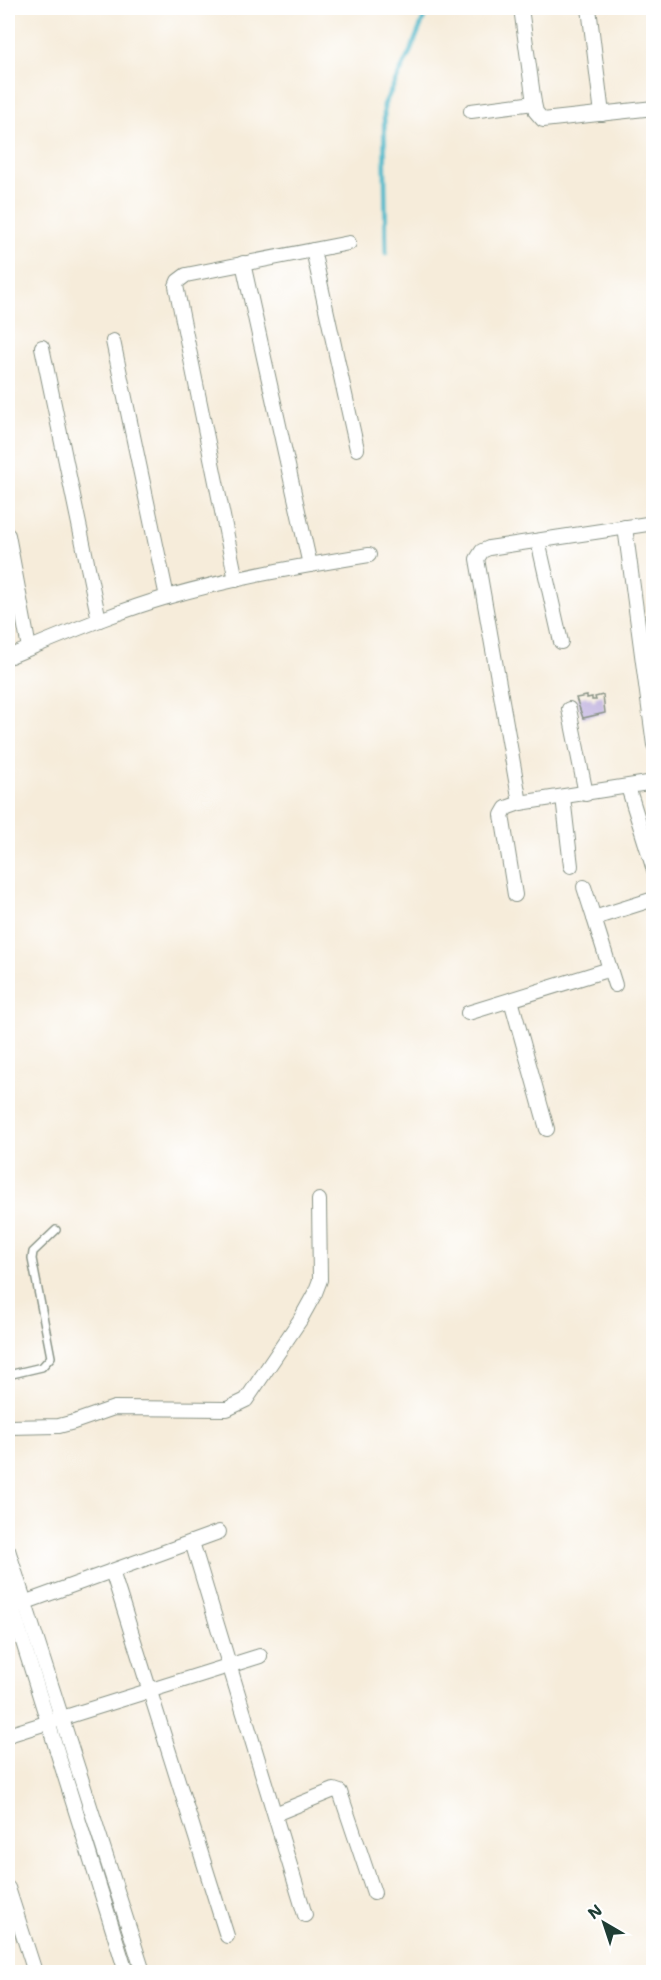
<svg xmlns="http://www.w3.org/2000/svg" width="661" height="1980" viewBox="0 0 661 1980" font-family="'Shantell Sans',sans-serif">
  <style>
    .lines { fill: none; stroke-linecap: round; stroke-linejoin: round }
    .stream { stroke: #4fb9cb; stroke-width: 4.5 }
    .building { fill: #b5a5d9 }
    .lane-casing { stroke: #8a9487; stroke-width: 10 }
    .street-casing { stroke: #8a9487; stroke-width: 16 }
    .lane { stroke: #fff; stroke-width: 7 }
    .street { stroke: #fff; stroke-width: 14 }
  </style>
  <rect width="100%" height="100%" fill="#fff"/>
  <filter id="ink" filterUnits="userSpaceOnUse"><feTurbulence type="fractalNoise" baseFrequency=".0167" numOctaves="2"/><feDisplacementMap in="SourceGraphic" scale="12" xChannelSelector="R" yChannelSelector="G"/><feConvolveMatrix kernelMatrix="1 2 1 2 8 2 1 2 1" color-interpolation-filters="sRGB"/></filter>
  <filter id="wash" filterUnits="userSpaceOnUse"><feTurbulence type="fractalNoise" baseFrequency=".008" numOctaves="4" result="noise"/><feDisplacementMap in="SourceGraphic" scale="24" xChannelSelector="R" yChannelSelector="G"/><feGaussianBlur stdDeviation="1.35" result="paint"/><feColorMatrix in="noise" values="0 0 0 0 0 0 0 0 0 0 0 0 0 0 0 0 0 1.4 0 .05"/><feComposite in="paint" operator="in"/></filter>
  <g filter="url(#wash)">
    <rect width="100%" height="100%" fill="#f6ecda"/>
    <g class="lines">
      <!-- stream -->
      <path class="stream" d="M386,253L384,105L410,52L428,8"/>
    </g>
    <g id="blocks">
      <!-- building -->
      <path class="building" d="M603,695L605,713L583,718L576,698L587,696V698L592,697V700H596L595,697Z"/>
    </g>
  </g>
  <g filter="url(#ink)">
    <use href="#blocks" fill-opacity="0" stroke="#8a9487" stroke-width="1.5"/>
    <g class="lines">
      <defs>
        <path id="lane" d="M8,1375L42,1367L51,1357L32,1259L33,1252L56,1230"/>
        <g id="street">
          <path d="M521,8L534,103L536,112L543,120L654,108"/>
          <path d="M589,8L602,114"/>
          <path d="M471,111L534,103"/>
          <path d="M313,250L357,449"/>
          <path d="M243,263L310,565"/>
          <path d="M113,341L167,597"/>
          <path d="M42,347L99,620"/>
          <path d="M625,527L654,745"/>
          <path d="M8,535L29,648"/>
          <path d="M538,541L561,642"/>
          <path d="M236,580L176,286L178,281L186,275L349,243"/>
          <path d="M8,657C60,636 112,613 167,597C232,578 301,566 369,555"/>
          <path d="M569,709L586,794"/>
          <path d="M628,787L654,870"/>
          <path d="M563,797L571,866"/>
          <path d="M520,803L477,559L482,551L489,548L654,523"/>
          <path d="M584,887L594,918"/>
          <path d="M515,895L502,815L506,808L520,803L654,782"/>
          <path d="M615,985L594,918L654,899"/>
          <path d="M511,1000L547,1129"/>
          <path d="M468,1013L610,969"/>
          <path d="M8,1427L59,1426L74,1422L114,1408L227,1409L246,1400L300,1320L315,1293L320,1280L319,1200"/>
          <path d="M192,1542L305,1915"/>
          <path d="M8,1550L143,1972"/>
          <path d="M112,1571L227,1936"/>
          <path d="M8,1594L126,1972"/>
          <path d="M18,1605L219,1532"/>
          <path d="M8,1735L260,1656"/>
          <path d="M275,1814L334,1790L340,1792L374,1893"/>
          <path d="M8,1888L35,1972"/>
        </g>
      </defs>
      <!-- lane casing -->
      <use href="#lane" class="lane-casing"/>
      <!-- street casing -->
      <use href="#street" class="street-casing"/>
      <!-- lane -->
      <use href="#lane" class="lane"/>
      <!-- street -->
      <use href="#street" class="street"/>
    </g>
  </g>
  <!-- margin -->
  <rect width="661" height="1980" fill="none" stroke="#fff" stroke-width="30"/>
  <!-- north arrow -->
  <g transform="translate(604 1923) rotate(321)" stroke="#ffffff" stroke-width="4.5" paint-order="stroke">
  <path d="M0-4.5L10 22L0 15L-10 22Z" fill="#1f3d34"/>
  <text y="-9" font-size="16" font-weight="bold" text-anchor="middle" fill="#1f3d34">N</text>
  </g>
</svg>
